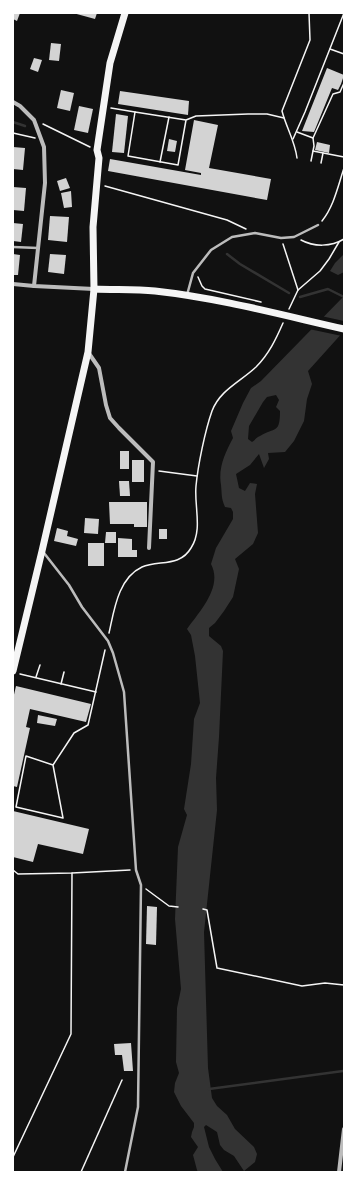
<svg xmlns="http://www.w3.org/2000/svg" width="357" height="1185" viewBox="0 0 357 1185" font-family="Helvetica,sans-serif">
  <style>
    .water { fill: #333; fill-rule: evenodd }
    .pier { fill: #111 }
    .lines { fill: none; stroke-linecap: round; stroke-linejoin: round }
    .stream { stroke: #333; stroke-width: 2.5 }
    .building { fill: #d3d3d3 }
    .path { stroke: #f5f5f5; stroke-width: 1.5 }
    .service { stroke: #bcbcbc; stroke-width: 2.5 }
    .minor { stroke: #bcbcbc; stroke-width: 4 }
    .secondary { stroke: #f5f5f5; stroke-width: 7 }
  </style>
  <rect width="100%" height="100%" fill="#111"/>
  <!-- water -->
  <g class="water">
    <path d="M344,254V272L338,275L330,271L335,263Z"/>
    <path d="M344,296V331L308,371L312,384L307,399L304,421L294,441L285,452L268,453L269,459L264,468L259,454L250,465L236,474L239,488L245,491L250,483L257,484L255,494L258,533L253,544L235,559L239,569L233,597L224,611L215,623L209,628V636L221,646L223,651L219,737L216,778L217,810L204,932L208,1068L212,1098L217,1106L227,1115L235,1129L254,1147L257,1154L255,1162L244,1171L234,1156L224,1150L220,1145L217,1132L206,1125L204,1127L209,1147L215,1159L223,1172H198L197,1170L193,1155L198,1147L191,1137L192,1132L194,1127V1123L181,1106L174,1092L175,1083L179,1073L176,1062L177,1008L181,989L175,919L178,847L187,815L184,809L191,764L194,719L200,703L195,656L191,635L187,629C200,611 223,587 211,564L216,548L233,519V512L231,508L225,507C221,498 222,494 221,485C218,468 225,453 233,438L231,431L243,403L251,388L261,381ZM276,395L279,400L276,407L280,411C280,434 275,427 260,436C257,437 255,440 252,442L248,439L249,426L263,402L267,397Z"/>
  </g>
  <!-- pier -->
  <path class="pier" d="M321,316L344,321V334L342,336L309,329Z"/>
  <g class="lines">
    <!-- stream -->
    <g class="stream">
      <path d="M13,122L25,126"/>
      <path d="M227,254L240,264L289,293"/>
      <path d="M300,297L328,289L344,297"/>
      <path d="M209,1089L343,1071"/>
    </g>
  </g>
  <!-- building -->
  <g class="building">
    <path d="M13,13H20L17,21L13,19Z"/>
    <path d="M73,13H97L95,19Z"/>
    <path d="M51,43L61,44L59,61L49,60Z"/>
    <path d="M34,58L42,60L38,72L30,69Z"/>
    <path d="M327,68L344,75L341,84L338,90L332,88L314,132L302,131Z"/>
    <path d="M61,90L74,93L70,111L57,108Z"/>
    <path d="M120,91L189,101L188,115L118,104Z"/>
    <path d="M79,106L93,109L88,133L74,130Z"/>
    <path d="M116,114L128,116L124,153L112,152Z"/>
    <path d="M194,120L218,125L209,168L271,179L267,200L108,171L110,159L201,175V173L185,170Z"/>
    <path d="M169,139L177,141L175,152L167,151Z"/>
    <path d="M317,142L330,145L329,153L315,150Z"/>
    <path d="M13,147L25,148L23,170L13,169Z"/>
    <path d="M66,178L70,188L60,191L57,181Z"/>
    <path d="M13,187L26,188L24,211L13,210Z"/>
    <path d="M71,191L72,207L64,208L61,193Z"/>
    <path d="M50,216L69,217L67,242L48,240Z"/>
    <path d="M13,223L23,224L21,242L13,241Z"/>
    <path d="M13,254L20,255L18,275H13Z"/>
    <path d="M50,254L66,255L64,274L48,272Z"/>
    <rect x="120" y="451" width="9" height="18"/>
    <rect x="132" y="460" width="12" height="22"/>
    <path d="M119,481H129L130,496H120Z"/>
    <path d="M109,502H147V527H134V524H110Z"/>
    <path d="M85,518L99,519L98,534L84,533Z"/>
    <path d="M57,528L68,531L67,536L78,539L76,546L54,541Z"/>
    <rect x="159" y="529" width="8" height="10"/>
    <path d="M106,532H116V543H105Z"/>
    <path d="M118,538L132,539V550H137V557H118Z"/>
    <rect x="88" y="543" width="16" height="23"/>
    <path d="M16,686L91,704L86,722L30,709L26,727L30,728L17,787L13,786V699Z"/>
    <path d="M38,715L57,719L55,726L37,723Z"/>
    <path d="M13,811L89,829L83,854L38,844L33,862L13,857Z"/>
    <path d="M147,906L157,907L156,945L146,944Z"/>
    <path d="M131,1043L133,1071H124L122,1055H115L114,1044Z"/>
  </g>
  <g class="lines">
    <!-- path -->
    <g class="path">
      <path d="M330,49L344,54"/>
      <path d="M344,65V67"/>
      <path d="M111,108L135,112"/>
      <path d="M186,120L178,165L128,156L135,112L186,120L196,116L248,114H267L284,118"/>
      <path d="M43,124L90,147"/>
      <path d="M297,132L313,138"/>
      <path d="M13,133L35,138"/>
      <path d="M293,139L305,112L344,13"/>
      <path d="M313,151L344,157"/>
      <path d="M297,158C295,141 286,127 282,111L310,40L309,13"/>
      <path d="M311,161L314,146L313,138L333,94L340,92L344,83"/>
      <path d="M160,162L169,117"/>
      <path d="M321,163L323,153"/>
      <path d="M105,186L227,220L246,229"/>
      <path d="M322,221C334,206 338,186 344,168"/>
      <path d="M301,240C314,247 331,247 344,239"/>
      <path d="M283,244L298,290"/>
      <path d="M198,277L202,286L205,289L261,302"/>
      <path d="M289,309L298,290L320,271L329,259L339,242"/>
      <path d="M159,471L197,476"/>
      <path d="M109,633C114,611 118,578 142,567C159,560 180,567 191,548C203,530 194,506 196,486C198,465 205,431 212,411C220,390 240,382 256,367C269,354 276,339 283,323"/>
      <path d="M20,674L96,692"/>
      <path d="M36,677L40,665"/>
      <path d="M61,684L64,672"/>
      <path d="M53,765L26,756L16,807L63,818L53,765L74,733L88,725L105,650"/>
      <path d="M13,870L18,874L72,873L130,870"/>
      <path d="M146,889L169,906L178,907"/>
      <path d="M203,909L207,910L217,968L302,986L325,983L344,985"/>
      <path d="M13,1157L71,1034L72,873"/>
      <path d="M81,1172L122,1080"/>
    </g>
    <!-- service -->
    <g class="service">
      <path d="M13,247L38,248"/>
      <path d="M187,295L193,273L211,250L232,237L255,233L281,238L294,237L318,225"/>
      <path d="M44,553L69,585L82,607L108,641L113,653L124,692L136,870L141,885L138,1107L125,1172"/>
    </g>
    <!-- minor -->
    <g class="minor">
      <path d="M13,102L20,106L34,120L44,147L45,183L34,286"/>
      <path d="M13,284L34,286L94,289"/>
      <path d="M88,352L99,368L106,405L110,418L119,428L153,462L149,548"/>
      <path d="M339,1172L344,1129"/>
    </g>
    <!-- secondary -->
    <g class="secondary">
      <path d="M94,289C114,290 135,289 155,291C219,298 282,315 344,329"/>
      <path d="M13,671L42,551L88,352L94,289L93,227L99,158L97,150L110,63L125,13"/>
    </g>
  </g>
  <!-- border -->
  <rect width="357" height="1185" fill="none" stroke="#ffffff" stroke-width="28"/>
</svg>
